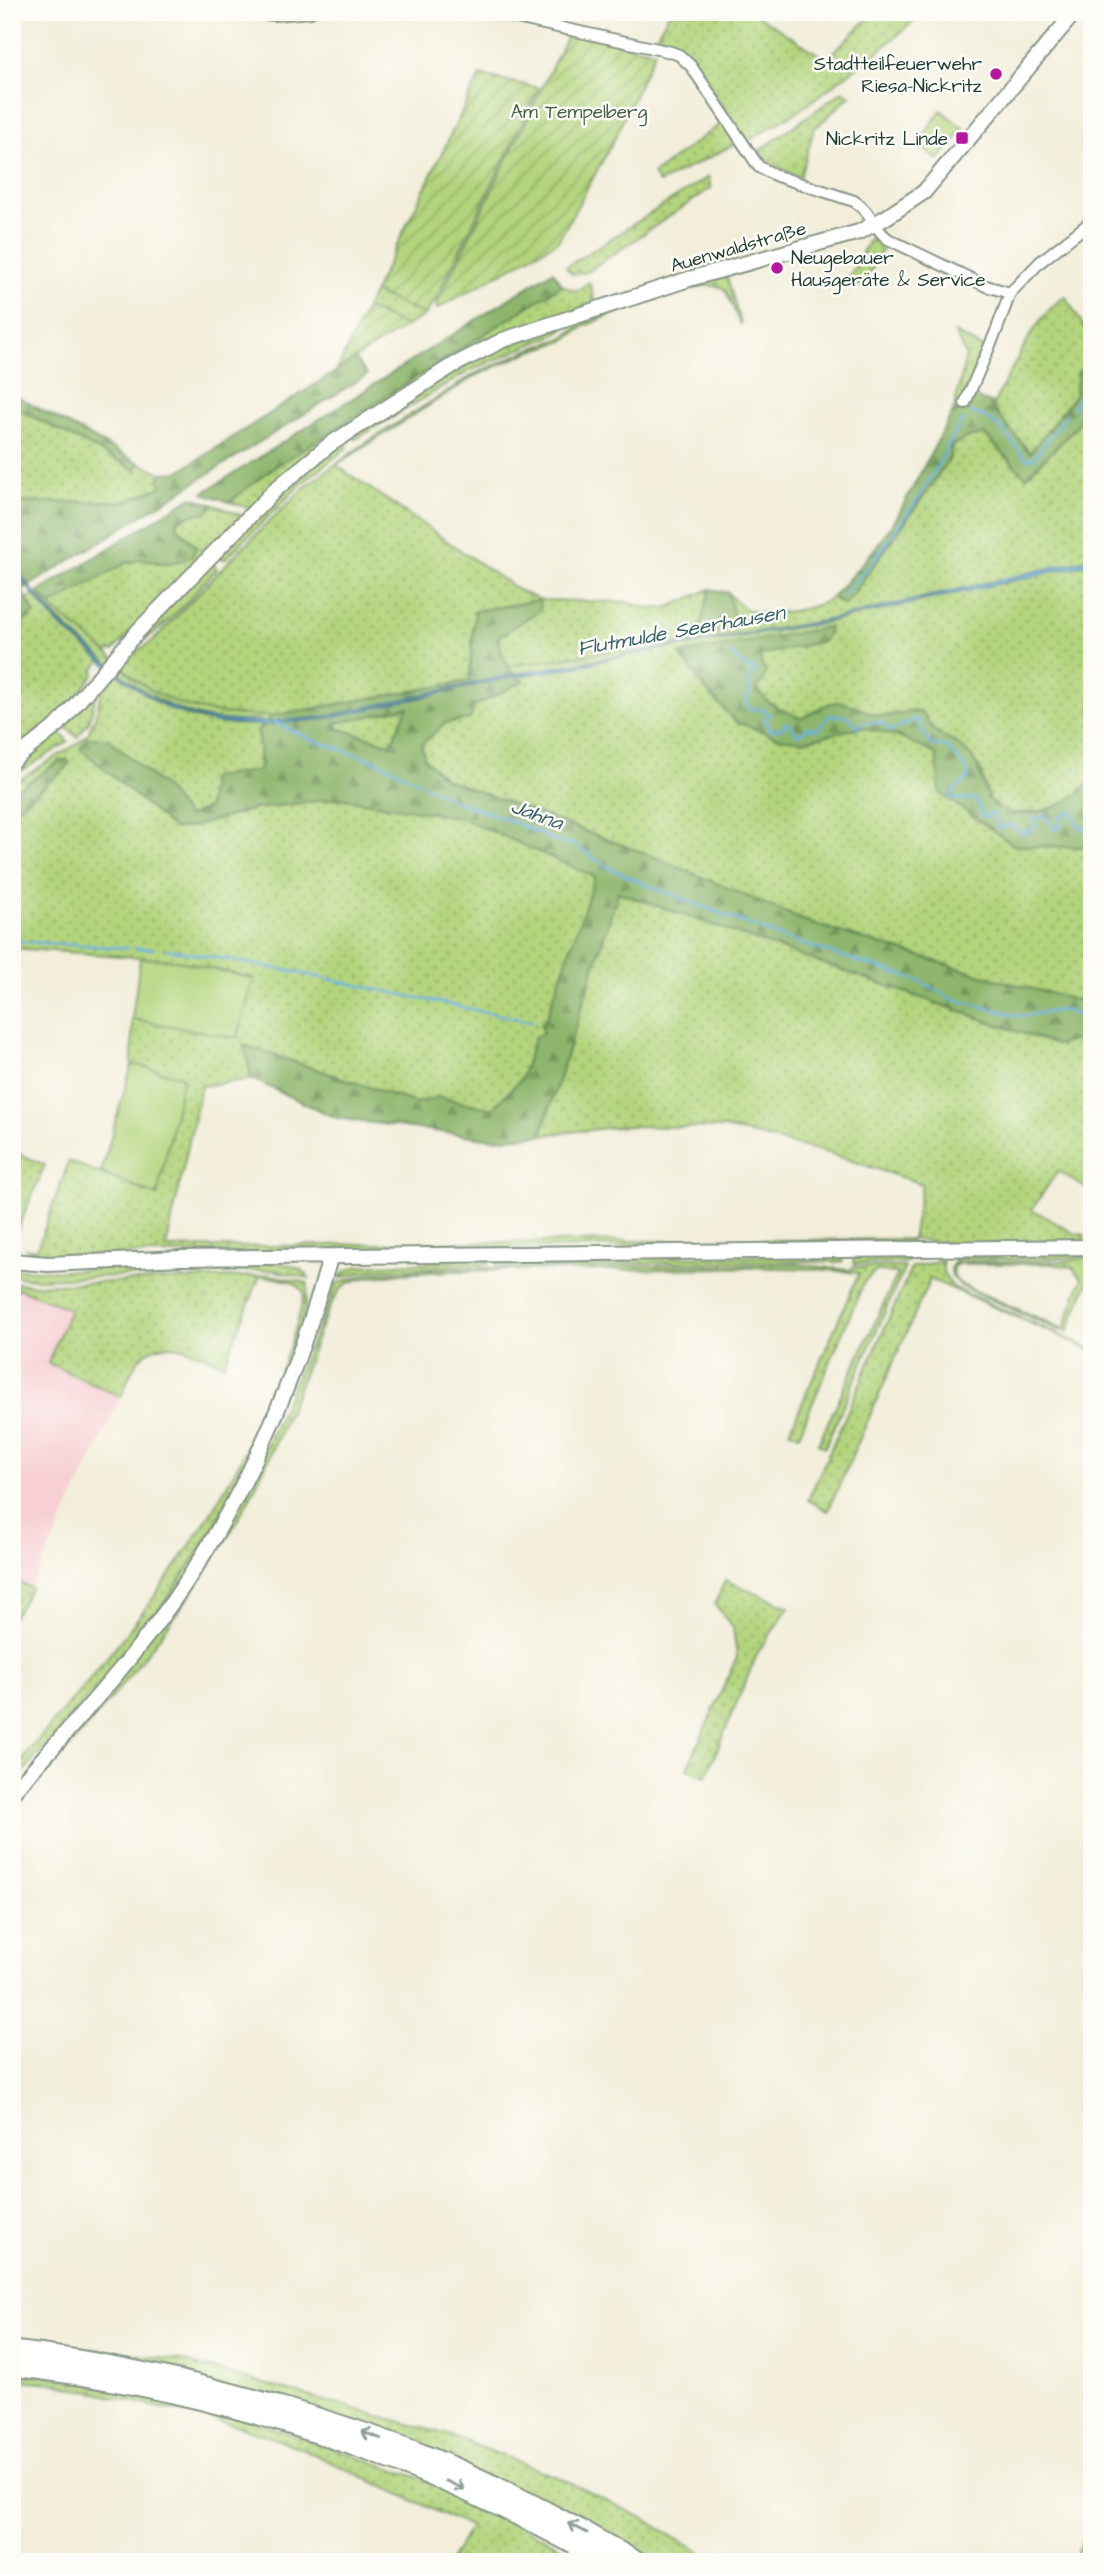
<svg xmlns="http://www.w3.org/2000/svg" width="1104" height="2574" viewBox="0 0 1104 2574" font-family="'Architects Daughter',sans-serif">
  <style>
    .built { fill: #f7cfd4 }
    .grass { fill: url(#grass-dots); stroke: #688858; stroke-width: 2 }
    .forest { fill: url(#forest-firs); stroke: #567a50; stroke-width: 2; fill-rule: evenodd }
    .wetland { fill: url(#wetland-marsh); stroke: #688858; stroke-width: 2 }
    .park { fill: #b2d47c; stroke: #688858; stroke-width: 2 }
    .garden { fill: url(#garden-furrows); stroke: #688858; stroke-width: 2 }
    .water { fill: #6ab0e1; stroke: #44768a; stroke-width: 2 }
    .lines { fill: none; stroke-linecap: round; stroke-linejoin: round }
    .stream { stroke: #6ab0e1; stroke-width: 2.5 }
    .street-casing { stroke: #889687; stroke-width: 14 }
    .secondary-casing { stroke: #889687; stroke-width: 18 }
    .highway-casing { stroke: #889687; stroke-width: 23 }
    .street { stroke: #fff; stroke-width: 10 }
    .secondary { stroke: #fff; stroke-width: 14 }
    .highway { stroke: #fff; stroke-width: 19 }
    .oneway { stroke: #8f9e9a }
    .poi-dot { fill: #b5179e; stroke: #fdfcf7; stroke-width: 2.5 }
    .labels { text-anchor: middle; stroke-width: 5; stroke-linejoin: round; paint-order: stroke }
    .poi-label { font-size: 19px; fill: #1f3d34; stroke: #fdfcf7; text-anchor: end }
    .park-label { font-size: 19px; fill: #446346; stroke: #fdfcf7 }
    .street-label { font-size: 19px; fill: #1f3d34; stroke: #fdfcf7 }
    .water-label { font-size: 21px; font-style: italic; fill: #366068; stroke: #fdfcf7 }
  </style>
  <defs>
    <pattern id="grass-dots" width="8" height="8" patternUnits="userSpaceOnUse" patternTransform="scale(1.75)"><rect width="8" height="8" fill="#b2d47c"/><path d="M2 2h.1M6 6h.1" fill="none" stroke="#90ad66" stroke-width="1.8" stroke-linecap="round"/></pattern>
    <pattern id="forest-firs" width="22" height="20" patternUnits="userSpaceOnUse" patternTransform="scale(1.75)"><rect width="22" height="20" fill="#8db66c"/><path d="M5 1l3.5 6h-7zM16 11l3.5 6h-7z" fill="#73955a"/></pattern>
    <pattern id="wetland-marsh" width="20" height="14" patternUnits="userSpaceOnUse" patternTransform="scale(1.75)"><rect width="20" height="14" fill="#b2d47c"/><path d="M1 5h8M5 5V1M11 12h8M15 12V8" fill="none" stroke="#90ad66"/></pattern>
    <pattern id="garden-furrows" width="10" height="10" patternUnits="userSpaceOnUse" patternTransform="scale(1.75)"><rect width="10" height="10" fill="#b2d47c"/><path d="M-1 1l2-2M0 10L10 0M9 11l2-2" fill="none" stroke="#90ad66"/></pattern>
  </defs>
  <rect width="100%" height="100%" fill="#fdfcf7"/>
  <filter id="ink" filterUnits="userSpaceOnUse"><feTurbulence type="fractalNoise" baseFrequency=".0143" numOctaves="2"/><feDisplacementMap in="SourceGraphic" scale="14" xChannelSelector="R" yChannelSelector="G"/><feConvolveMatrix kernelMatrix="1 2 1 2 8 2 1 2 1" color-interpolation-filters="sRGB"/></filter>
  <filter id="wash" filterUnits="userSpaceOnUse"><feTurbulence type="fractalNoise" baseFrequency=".00686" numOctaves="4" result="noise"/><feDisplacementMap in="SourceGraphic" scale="28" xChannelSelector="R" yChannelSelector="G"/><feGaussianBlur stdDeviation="1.57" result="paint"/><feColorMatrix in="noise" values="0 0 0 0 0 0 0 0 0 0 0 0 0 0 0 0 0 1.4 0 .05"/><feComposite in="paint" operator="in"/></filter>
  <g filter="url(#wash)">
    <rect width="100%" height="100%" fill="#f2eeda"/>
    <!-- built -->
    <path class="built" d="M12,1287L70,1309L49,1363L121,1397L31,1588L12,1580Z"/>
    <!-- grass -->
    <g class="grass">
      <path d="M670,12H752L826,59L875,12H925L880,50L800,110L746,142L696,64L687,54L657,34Z"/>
      <path d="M843,91L850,96L814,129L800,177C784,171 770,165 759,151Z"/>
      <path d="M723,122L737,143L659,183L653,174Z"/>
      <path d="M708,177L711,188L587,272L572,274L566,267Z"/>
      <path d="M870,238L885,245L863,286L846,283Z"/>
      <path d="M726,274L741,324H740L726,291L721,287L708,285L680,292L615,313L585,326L564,341L529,352L475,376L336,465L520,591L540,600L626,602L651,609L669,607L710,589L698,635L737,628L728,593C733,598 739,605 745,609C764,619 816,609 833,597L839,603L892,541L949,460L952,446L969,436L976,437L984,433L1026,476L1076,427L1092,389V777L1089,783L1070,802L1041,811L1016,813L1003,811L989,799L980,768L954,741L938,735L929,726L924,714L914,711L881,716L822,706L813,714L800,718C786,710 756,706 757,684C757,675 761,665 761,655L824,641L829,627L680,655L708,692L843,731L861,727L897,736L937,754L940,793L1015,846L1092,847V997L1075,1000L991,978L810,923L657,858L445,779L425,759L421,745L445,723L469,719L474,706L524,681L516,676L564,669L616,657L828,622V620L689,643L688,640L507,666L497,638L539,600L475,611L469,681L271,716L219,715L180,704L159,695L140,683L120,665L131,654L153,641L236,554L306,486L364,444L475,374L528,350L563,338L584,322Z"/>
      <path d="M589,282L595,303L476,348L250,508L229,502L270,470L562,285L576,291Z"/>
      <path d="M374,292L425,315L406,326L366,308Z"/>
      <path d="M1065,296L1092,340V362L1078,372L1075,395L1030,453L993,410V404C1012,371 1034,317 1065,296Z"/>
      <path d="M568,324L558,333L471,370L356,439L352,437L480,355Z"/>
      <path d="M955,333L983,348L959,410L953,412L966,356Z"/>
      <path d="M12,406L136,469L139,463L162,473L159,479L161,487L127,501L12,503Z"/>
      <path d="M346,445L348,447L302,483L225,559L220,558V554L298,474L339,446Z"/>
      <path d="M212,504L241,515L113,651L110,650L107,653L50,606C75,591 113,561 142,559C147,559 152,561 158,563C173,566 186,558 196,547L177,526L178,521C189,514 200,514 212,506Z"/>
      <path d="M212,562L217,569C193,593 160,638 127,648Z"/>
      <path d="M33,595L57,623L101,661L93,671L95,673L67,709L12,756V629L34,614L27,599Z"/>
      <path d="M115,672C145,695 177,718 216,723C232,725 249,724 265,725L258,730L260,770L211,778L208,808L188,817L165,788L140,767L87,738L81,748L174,829L191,827L254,809L339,798L462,818L596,877L547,1017L541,1025L543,1033L535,1037L521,1079L492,1109L439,1097L416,1103L244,1045L252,1079L201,1086L166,1248L423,1243L912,1239L922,1184L825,1152L725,1128L627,1126L541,1135L618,892L1056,1045L1092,1036V1192L1058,1171L1032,1209L1074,1233L1085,1235L1084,1241L953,1244L912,1239L911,1242L166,1254C139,1253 43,1260 26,1249H37L69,1161L157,1196L183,1077L132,1064V1019L237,1038L253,978L175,960L12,948V812L66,768L60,761L12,793V784L77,744L88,734L96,715L102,689Z"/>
      <path d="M98,687L89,722L77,737L65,726Z"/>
      <path d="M408,706L391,744L337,728V723Z"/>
      <path d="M60,732L68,742L12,777V766Z"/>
      <path d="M15,1152L45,1165L12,1242V1159Z"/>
      <path d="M1083,1252V1255L1069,1258L951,1259L952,1255Z"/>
      <path d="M905,1254L907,1262L854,1264L853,1255Z"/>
      <path d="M843,1255L842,1262L794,1261L496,1265V1259Z"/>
      <path d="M1092,1256V1273L1067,1332L1064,1328L1082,1278L1072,1267L1051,1264H960L955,1265L952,1270L956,1280L962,1285L1061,1328V1331L961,1286L951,1275L950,1268L955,1262L1070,1261Z"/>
      <path d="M489,1259V1264L367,1271L339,1278L346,1271L359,1266Z"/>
      <path d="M943,1261V1272L953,1287L1092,1350L930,1279L828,1511L808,1500L910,1271L912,1267Z"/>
      <path d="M246,1262C265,1263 298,1259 309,1278L272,1270L187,1273L189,1263Z"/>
      <path d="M172,1263L177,1270L176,1274L39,1279L22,1278L12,1273L18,1269L62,1271Z"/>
      <path d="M795,1264L850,1270L853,1267H905L825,1447L818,1444L898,1273L876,1271L864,1282L799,1435L790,1431L859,1273C780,1264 698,1269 618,1270C536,1271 452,1267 371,1277C362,1278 351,1281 344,1286C328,1299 306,1369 297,1391C280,1433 262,1477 240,1516C178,1624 95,1720 12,1812V1802L106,1693L260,1460L337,1283L368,1274L444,1269Z"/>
      <path d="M267,1274L308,1283C306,1324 289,1363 274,1400C247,1470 210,1540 165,1601C118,1665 64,1725 12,1785V1770C113,1653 215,1535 273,1390C285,1359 298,1327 304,1294C298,1278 275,1279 260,1276L224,1364C197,1353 161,1331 138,1361C130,1371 126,1386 121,1397L48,1363L70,1309L17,1288L12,1289V1282L31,1285L259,1276Z"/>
      <path d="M12,1580L31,1588L12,1619Z"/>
      <path d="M725,1580L789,1607L758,1652L706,1776L687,1769L737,1657L733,1628L715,1604Z"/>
      <path d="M12,2339L178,2360L452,2436L562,2479L641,2517L717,2562H650L612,2539L525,2494L12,2345Z"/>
      <path d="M12,2372L52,2377L233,2414L434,2483L592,2562H449L470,2527L301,2448L232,2424L52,2383L12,2379Z"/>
      <path d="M1089,2528H1092L1086,2562H1073Z"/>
    </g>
    <!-- forest -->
    <g class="forest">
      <path d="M553,271L562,285L270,470L229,502L203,493Z"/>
      <path d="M355,359L367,375L29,586L12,565V503L127,501L161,487L159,479L162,473L178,472Z"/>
      <path d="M1092,362V389L1076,427L1026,477L984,434L976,437L969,436L952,446L949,460L846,604L839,603L833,597L873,551L897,517L953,412L968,410L971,396L993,404L994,410L1030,453L1075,395L1078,372Z"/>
      <path d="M12,394L139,463L136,470L12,406Z"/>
      <path d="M192,497L212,504L209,511L185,517L178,521L177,527L196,547L192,557L172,563H161L144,559L126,563L50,606L38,592Z"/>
      <path d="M12,568L27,587L22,591L35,614L12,629Z"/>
      <path d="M710,589L728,593L737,628L698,636Z"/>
      <path d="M540,600V610L497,638L507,666L515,674L411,697L412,700L516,676L524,681L474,706L470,719L445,723L421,745L425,759L445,779L657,858L810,923L991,978L1075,1000L1092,997V1036L1057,1045L618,892L541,1135L494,1139L336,1118L252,1079L244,1045L416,1103L439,1097L492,1109L521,1079L535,1037L543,1033L541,1025L547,1016L595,877L462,818L339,798L254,809L191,827L174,829L80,748L87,738H108L165,788L188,817L208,808L211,778L260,770L258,729L265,725L271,716L469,681L475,611ZM408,707L391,744L337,728V723Z"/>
      <path d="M829,627L824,641L761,655V664L766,672L761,684L756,687C769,709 781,707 800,718C814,714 824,702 839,702C854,703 867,714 881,716C896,717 906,709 924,714C936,741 949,734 967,752C984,768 979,785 990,800C1011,830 1079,806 1092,777V847L1015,846L940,793L936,754L897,736L861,727L804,741L779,738L736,722L708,692L680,654Z"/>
      <path d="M67,759L70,763L66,768L12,812V793L60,761Z"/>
    </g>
    <!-- wetland -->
    <g class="wetland">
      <path d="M38,592C58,616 83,632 106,652C117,661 126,673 138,681C179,712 222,715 271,716L266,722C245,721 223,722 202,717C141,702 75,641 36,593Z"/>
      <path d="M689,640V643C631,652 574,666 515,674L507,666Z"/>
    </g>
    <!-- park -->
    <g class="park">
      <path d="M941,110L964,129L938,160L918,144Z"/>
      <path d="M140,958L175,960L254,979L237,1038L132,1019Z"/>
      <path d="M132,1064L183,1077L157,1196L101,1172Z"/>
    </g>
    <!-- garden -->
    <g class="garden">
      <path d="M569,32L655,51L615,138L558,241L437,309L436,305Z"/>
      <path d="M480,75L539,88L435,301L425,315L374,292Z"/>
      <path d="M366,308L406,326L337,370Z"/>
    </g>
    <!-- water -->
    <path class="water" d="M1092,558V563L828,622L616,657L564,669L516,676L324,719L265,725L215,723L172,710L155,701L115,672L57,623L12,568V565L58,621L127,679L156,700L187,713L215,720L266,722L323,717L515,674L828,620Z"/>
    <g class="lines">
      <!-- stream -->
      <g class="stream">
        <path d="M1073,408L1092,370"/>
        <path d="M971,413C995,415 1012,441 1026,459L1034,458L1066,415"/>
        <path d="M843,596C877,558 908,517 933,473C944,456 952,437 962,420"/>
        <path d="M730,653L748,669L753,668L756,671L747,682L750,691L746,701L748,709H762L769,715L765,720L769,730L781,729L786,723L791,725L798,735L809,727L817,730L829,716C843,714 849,714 857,727L867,722L883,723L890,731L914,720L919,721L922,731L931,745L945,746C952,752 964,765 969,773L967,780L951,793L952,799H973L979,804L981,815L985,817L990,813L993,814L998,829L1011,824L1021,833L1029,832L1036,825L1034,819L1047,816L1053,828L1057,829L1062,825L1059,818L1072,811L1077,825L1092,832"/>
        <path d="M274,722L310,739L381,763L454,800L519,824L558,842L573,844L609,868L647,885L784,938L920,981L952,999L1019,1016L1063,1010L1092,1019"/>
        <path d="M12,941L127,948"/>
        <path d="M135,948L154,949"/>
        <path d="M167,949L280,969L533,1022"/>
      </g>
    </g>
  </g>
  <g filter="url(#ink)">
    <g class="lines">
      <defs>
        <g id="street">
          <path d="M240,12L274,15L311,12"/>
          <path d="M489,12L671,52L679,55L691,66L759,167L777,176L854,201C870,211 874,229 888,239L986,286L1010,293"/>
          <path d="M1010,293L1040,262L1092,221"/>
          <path d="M965,403L997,329L1010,293"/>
        </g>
        <g id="secondary">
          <path d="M12,761L58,725L138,631L276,489L329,445L450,367L503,340L689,279L859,232L885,218L924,192L1075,12"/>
          <path d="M12,1261L48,1264L182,1258L1092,1247"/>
          <path d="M12,1793C67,1731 125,1669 173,1601C245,1498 296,1379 330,1258"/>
        </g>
        <g id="highway">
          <path d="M12,2351C106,2361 198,2383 288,2409C335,2423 383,2438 429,2457C501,2486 570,2523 637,2562"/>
          <path d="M12,2366C221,2389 424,2458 606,2562"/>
        </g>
      </defs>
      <!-- street casing -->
      <use href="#street" class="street-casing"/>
      <!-- secondary casing -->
      <use href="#secondary" class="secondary-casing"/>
      <!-- highway casing -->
      <use href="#highway" class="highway-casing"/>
      <!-- street -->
      <use href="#street" class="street"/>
      <!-- secondary -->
      <use href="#secondary" class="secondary"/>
      <!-- highway -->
      <use href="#highway" class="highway"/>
    </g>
    <!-- one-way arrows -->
    <defs><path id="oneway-shaft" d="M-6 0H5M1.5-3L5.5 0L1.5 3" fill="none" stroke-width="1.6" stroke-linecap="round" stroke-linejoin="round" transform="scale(1.75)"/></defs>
    <g class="oneway">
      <use href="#oneway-shaft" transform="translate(371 2435) rotate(-160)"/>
      <use href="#oneway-shaft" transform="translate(455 2485) rotate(24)"/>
      <use href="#oneway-shaft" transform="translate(578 2528) rotate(-152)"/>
    </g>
  </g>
  <!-- markers -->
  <g class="poi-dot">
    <circle cx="996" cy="74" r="7"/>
    <rect x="955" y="131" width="14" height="14" rx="3.5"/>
    <circle cx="777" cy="268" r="7"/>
  </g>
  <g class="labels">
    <!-- poi labels -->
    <g class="poi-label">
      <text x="982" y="70">Stadtteilfeuerwehr<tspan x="982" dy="22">Riesa-Nickritz</tspan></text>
      <text x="948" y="145">Nickritz Linde</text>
      <text x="791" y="264" text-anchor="start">Neugebauer<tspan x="791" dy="22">Hausgeräte &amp; Service</tspan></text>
    </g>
    <!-- park labels -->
    <g class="park-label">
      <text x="579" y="118">Am Tempelberg</text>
    </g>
    <!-- street labels -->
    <g class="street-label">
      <text transform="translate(738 246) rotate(-16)" y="7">Auenwaldstraße</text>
    </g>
    <!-- water labels -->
    <g class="water-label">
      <text transform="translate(681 630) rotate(-10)" y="7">Flutmulde Seerhausen</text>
      <text transform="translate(537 814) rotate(20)" y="7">Jahna</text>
    </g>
  </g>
  <!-- margin -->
  <rect width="1104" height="2574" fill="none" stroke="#fdfcf7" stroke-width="42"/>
</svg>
